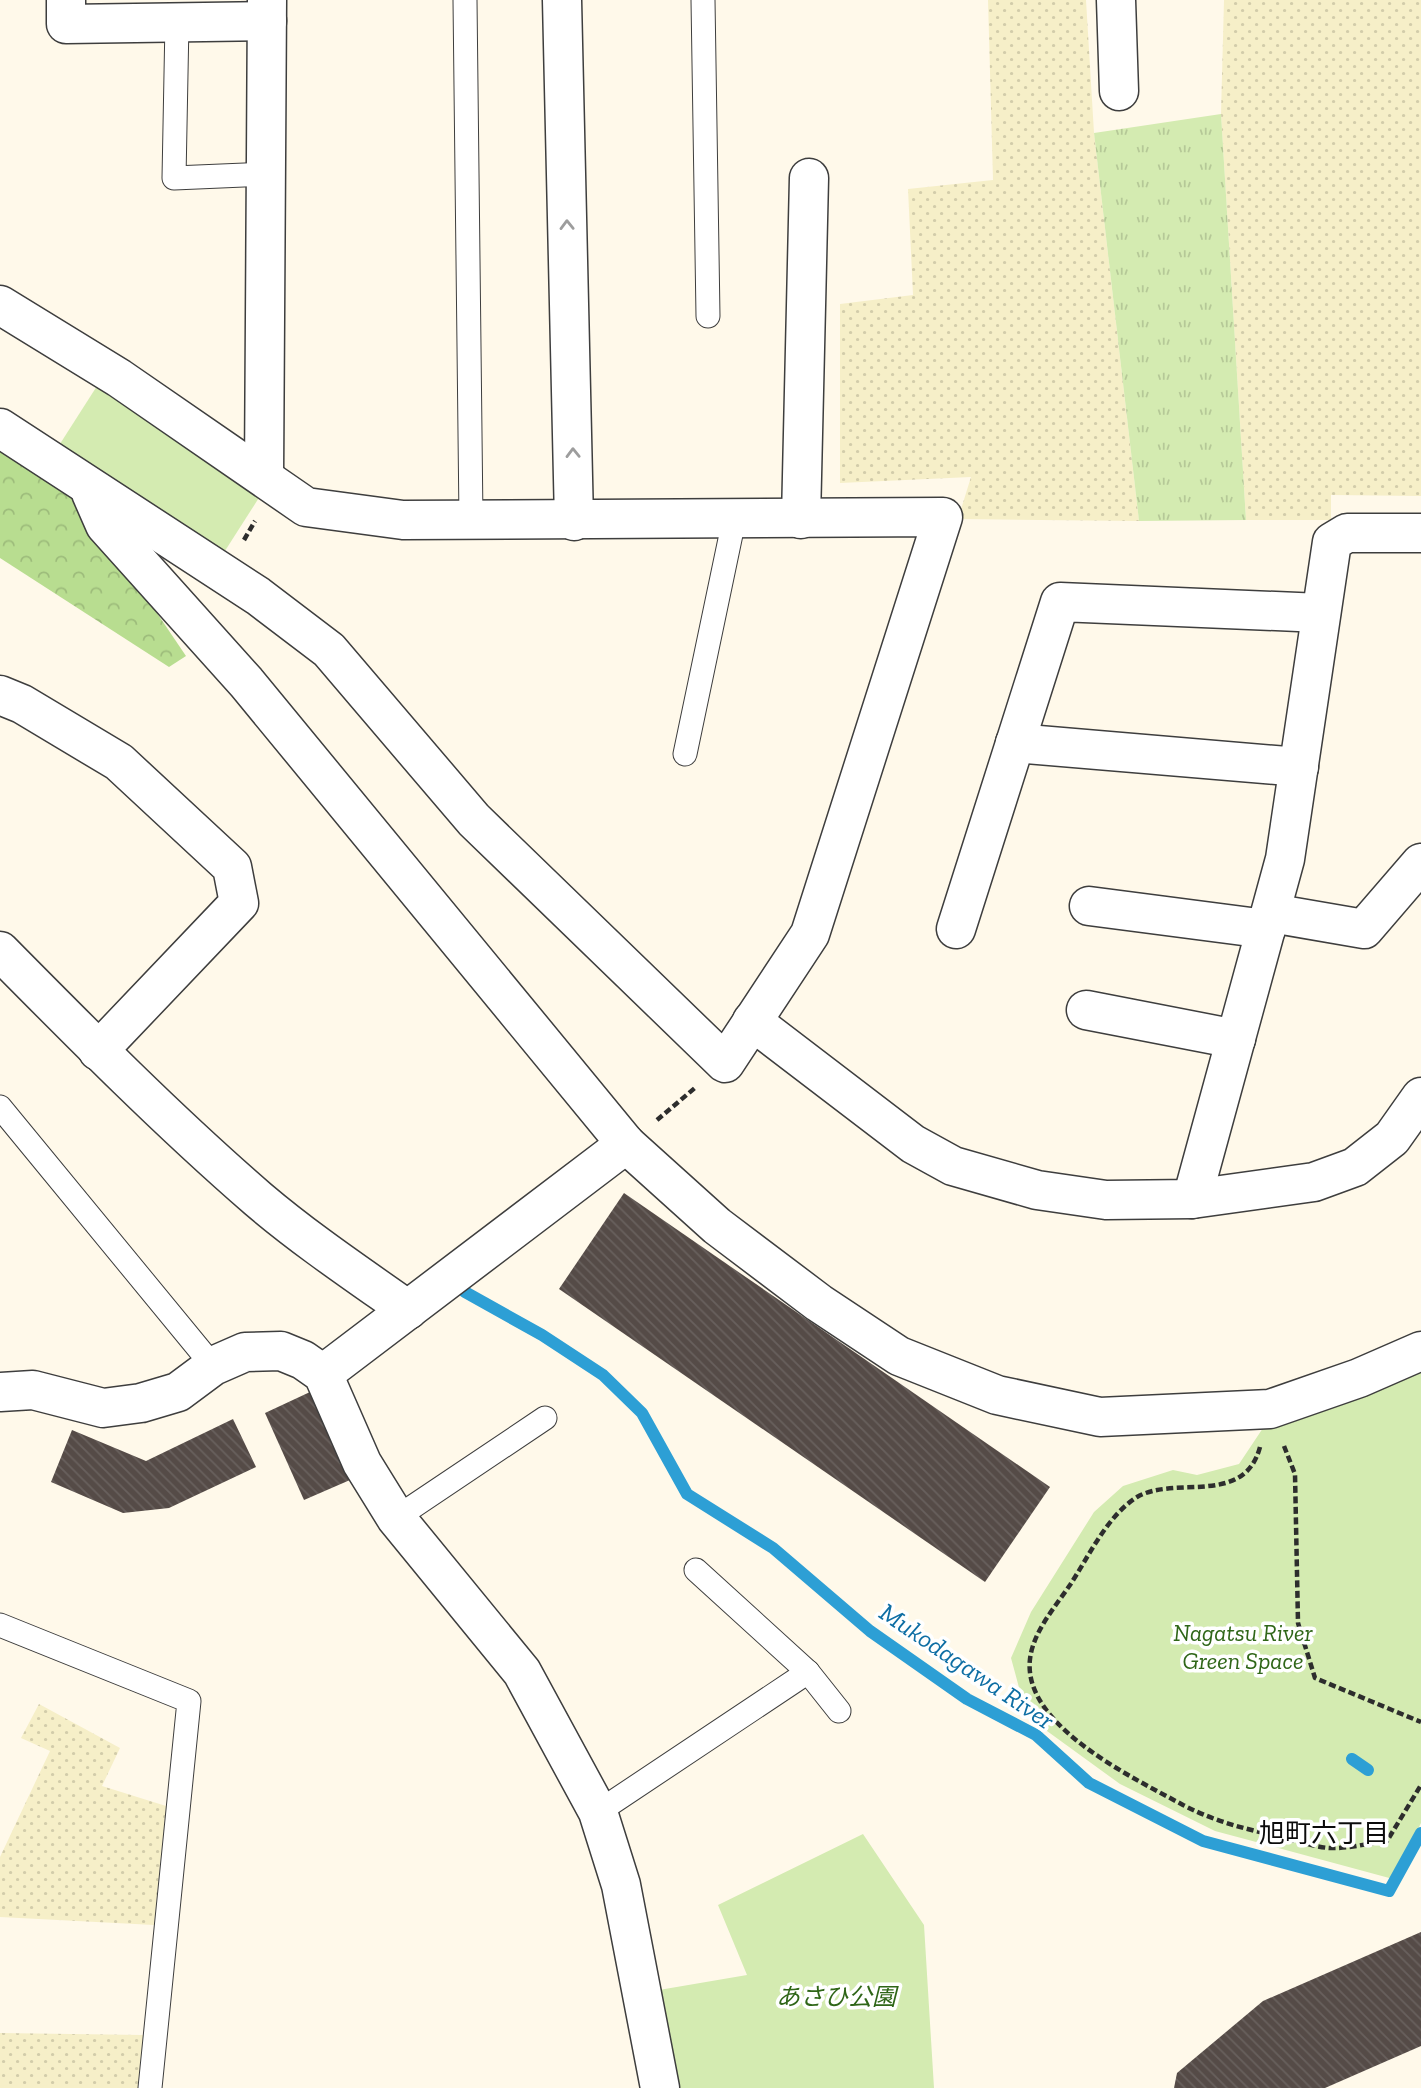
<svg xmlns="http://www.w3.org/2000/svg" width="1421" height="2088" viewBox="0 0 1421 2088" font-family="'Zilla Slab','Noto Sans JP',serif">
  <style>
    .farmland { fill: url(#farmland-dots) }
    .grass { fill: url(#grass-tufts) }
    .forest { fill: url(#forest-crowns) }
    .park { fill: #d4ebb1 }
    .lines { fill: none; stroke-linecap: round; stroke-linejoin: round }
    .stream { stroke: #2d9fd5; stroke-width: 12 }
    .building { fill: url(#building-back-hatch) }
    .service-casing { stroke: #3e3e3e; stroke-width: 25 }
    .minor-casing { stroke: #3e3e3e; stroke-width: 41 }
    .path { stroke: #2d2d2d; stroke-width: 4.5; stroke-dasharray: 7 3.5; stroke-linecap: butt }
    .service { stroke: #fff; stroke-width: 23 }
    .minor { stroke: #fff; stroke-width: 38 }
    .oneway { stroke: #9d9d9d }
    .labels { text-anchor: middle; stroke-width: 7; stroke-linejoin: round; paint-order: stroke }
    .park-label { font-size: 24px; font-style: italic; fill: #2f6618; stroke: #fff }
    .water-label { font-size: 26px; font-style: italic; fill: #0e6ea4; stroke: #fff }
    .neighbourhood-label { font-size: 26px; fill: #0b0b0b; stroke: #fff }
  </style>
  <defs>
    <pattern id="farmland-dots" width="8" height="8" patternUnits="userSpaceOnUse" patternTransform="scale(1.75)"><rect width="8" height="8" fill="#f6efc8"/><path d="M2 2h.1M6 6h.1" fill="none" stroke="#d2ccaa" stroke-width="1.8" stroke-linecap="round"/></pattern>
    <pattern id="grass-tufts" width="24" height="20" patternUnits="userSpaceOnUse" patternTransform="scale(1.75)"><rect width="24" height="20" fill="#d4ebb1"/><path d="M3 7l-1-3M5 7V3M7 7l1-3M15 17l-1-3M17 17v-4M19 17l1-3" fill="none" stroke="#b5c897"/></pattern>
    <pattern id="forest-crowns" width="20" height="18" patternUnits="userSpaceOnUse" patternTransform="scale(1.75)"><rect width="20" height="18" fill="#b8dd90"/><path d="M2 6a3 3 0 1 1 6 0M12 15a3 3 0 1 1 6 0" fill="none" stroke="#9dbc7b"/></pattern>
    <pattern id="building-back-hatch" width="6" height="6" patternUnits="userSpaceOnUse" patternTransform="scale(1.75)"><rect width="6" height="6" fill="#554b47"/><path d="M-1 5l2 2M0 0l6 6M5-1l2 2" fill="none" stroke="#68605d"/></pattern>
  </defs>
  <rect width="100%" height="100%" fill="#fff9ea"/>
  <!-- farmland -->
  <g class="farmland">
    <path d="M988,0H1086L1094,133L1139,521L958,519L971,477L840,483V304L913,295L908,189L993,180Z"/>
    <path d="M1224,0H1421V496L1331,495V520H1246L1221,114Z"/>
    <path d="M39,1704L120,1748L102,1786L166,1806L154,1925L0,1917V1857L50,1751L21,1738Z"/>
    <path d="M0,2033L143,2035L139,2088H0Z"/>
  </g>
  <!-- grass -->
  <path class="grass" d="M1221,114L1246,520L1139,521L1094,133Z"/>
  <!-- forest -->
  <path class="forest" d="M0,443L80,499L186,656L169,667L0,558Z"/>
  <!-- park -->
  <g class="park">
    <path d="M97,386L262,493L223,554L58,447Z"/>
    <path d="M1421,1364V1823L1393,1879L1215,1831L1120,1784L1047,1731L1024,1706L1011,1658L1031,1612L1094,1512L1123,1486L1173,1470L1197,1475L1239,1464L1263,1428Z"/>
    <path d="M863,1834L924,1925L934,2088H678L659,1990L747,1975L718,1905Z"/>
  </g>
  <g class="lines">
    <!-- stream -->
    <g class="stream">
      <path d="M465,1292L542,1335L603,1375L642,1413L687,1494L773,1548L870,1631L967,1699L1036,1735L1089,1783L1203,1841L1389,1891L1421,1833"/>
      <path d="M1352,1759L1368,1770"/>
    </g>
  </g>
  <!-- building -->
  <g class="building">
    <path d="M624,1193L1050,1487L985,1582L559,1289Z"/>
    <path d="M310,1392L350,1480L304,1500L265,1413Z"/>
    <path d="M233,1419L256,1467L169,1508L123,1513L51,1482L72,1430L146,1461Z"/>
    <path d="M1421,1932V2046L1325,2088H1174L1177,2073L1263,2001Z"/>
  </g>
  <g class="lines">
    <defs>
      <g id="service">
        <path d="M465,0L471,520"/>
        <path d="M703,0L708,316"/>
        <path d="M177,22L174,178L266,174"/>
        <path d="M685,754L734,520"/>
        <path d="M0,1107L213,1366"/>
        <path d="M396,1518L545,1418"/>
        <path d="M0,1625L189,1701L150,2088"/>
        <path d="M808,1672L839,1711"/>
        <path d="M598,1812L808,1672L696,1570"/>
      </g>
      <g id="minor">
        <path d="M66,0V24L267,21"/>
        <path d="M562,0L574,521"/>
        <path d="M1116,0L1119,91"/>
        <path d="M0,305L119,378L306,507L403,520L943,517L810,934L725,1063L474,820L329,650L258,596L0,428"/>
        <path d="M264,476L267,0"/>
        <path d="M91,493L105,525L246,682L626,1144L717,1226L819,1303L899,1356L997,1395L1100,1417L1270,1409L1359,1378L1421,1351"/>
        <path d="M801,519L809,178"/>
        <path d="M0,695L22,704L119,762L232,867L239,903L98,1051"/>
        <path d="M1015,743L1299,767"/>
        <path d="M1089,906L1266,929"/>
        <path d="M1271,913L1364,929L1421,863"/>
        <path d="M956,929L1060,602L1321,613"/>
        <path d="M0,951C84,1036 168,1121 258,1199C305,1239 357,1274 408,1310"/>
        <path d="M1086,1010L1236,1039"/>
        <path d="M752,1021L913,1144L953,1166L1037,1190L1106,1200L1192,1199L1314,1182L1355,1167L1392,1138L1421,1097"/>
        <path d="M1192,1199L1285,859L1332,542L1347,533H1421"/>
        <path d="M323,1374L626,1144"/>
        <path d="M0,1392L33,1390L103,1408L141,1403L178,1392L213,1366L245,1352L281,1351L303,1360L323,1374L362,1463L396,1518L522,1672L598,1812L621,1885L660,2088"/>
      </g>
    </defs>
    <!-- service casing -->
    <use href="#service" class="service-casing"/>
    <!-- minor casing -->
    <use href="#minor" class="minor-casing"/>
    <!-- path -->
    <g class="path">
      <path d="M244,540L255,521"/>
      <path d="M657,1120L696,1087"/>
      <path d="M1284,1446L1295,1474L1298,1623L1315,1678L1421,1722"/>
      <path d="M1260,1447C1244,1507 1175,1475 1137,1497C1107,1516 1089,1556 1070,1585C1055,1607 1033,1632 1030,1659C1022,1726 1134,1778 1183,1805C1220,1824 1248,1829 1288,1839C1301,1842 1316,1847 1329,1848C1348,1849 1369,1843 1387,1841L1421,1785"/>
    </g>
    <!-- service -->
    <use href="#service" class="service"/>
    <!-- minor -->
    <use href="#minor" class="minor"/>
  </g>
  <!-- one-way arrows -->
  <defs><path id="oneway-chevron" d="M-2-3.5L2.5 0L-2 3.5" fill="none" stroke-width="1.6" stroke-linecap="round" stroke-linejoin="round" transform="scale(1.75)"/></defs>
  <g class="oneway">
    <use href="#oneway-chevron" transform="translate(567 225) rotate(-91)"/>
    <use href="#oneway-chevron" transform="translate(573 453) rotate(-91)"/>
  </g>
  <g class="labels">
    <!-- park labels -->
    <g class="park-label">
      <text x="1243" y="1641">Nagatsu River<tspan x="1243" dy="28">Green Space</tspan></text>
      <text x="836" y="2005">あさひ公園</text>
    </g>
    <!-- water labels -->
    <g class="water-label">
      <text transform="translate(967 1666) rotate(34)" y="9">Mukodagawa River</text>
    </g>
    <!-- neighbourhood labels -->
    <g class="neighbourhood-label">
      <text x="1324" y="1842">旭町六丁目</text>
    </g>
  </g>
</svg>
